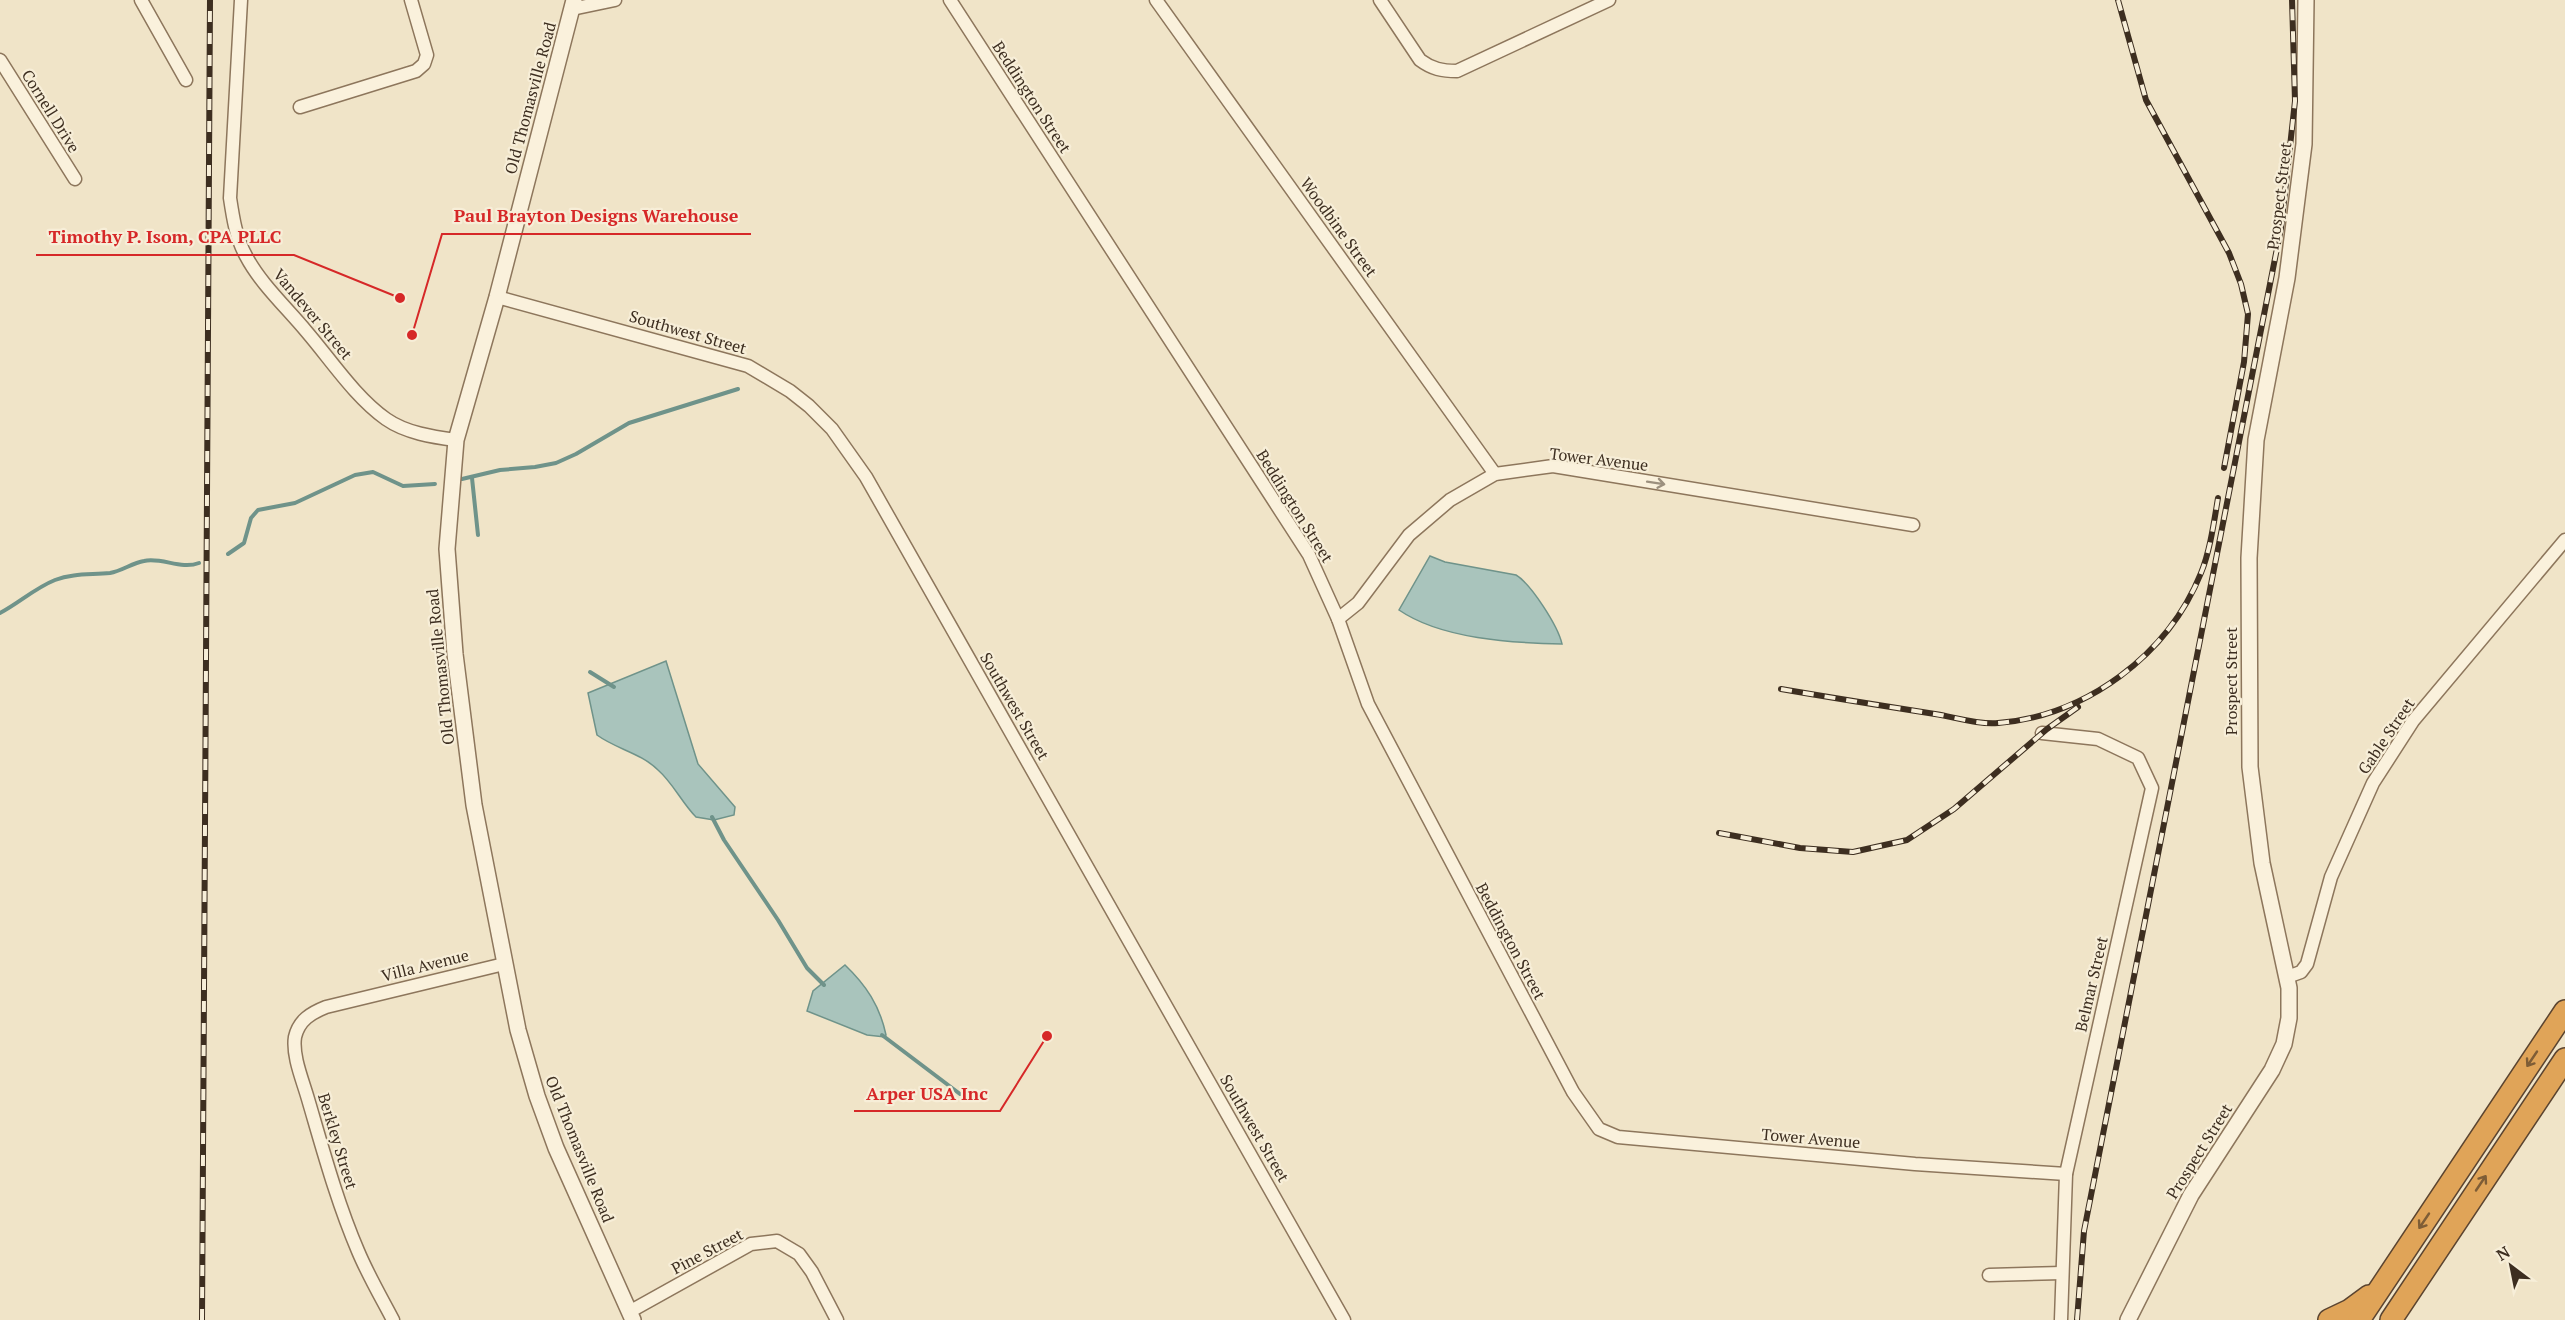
<svg xmlns="http://www.w3.org/2000/svg" width="2565" height="1320" viewBox="0 0 2565 1320" font-family="'PT Serif',serif">
  <style>
    .water { fill: #a9c4bc; stroke: #6f938a; stroke-width: 1.5 }
    .lines { fill: none; stroke-linecap: round; stroke-linejoin: round }
    .stream { stroke: #6f938a; stroke-width: 4 }
    .minor-casing { stroke: #8d765c; stroke-width: 15 }
    .tertiary-casing { stroke: #8d765c; stroke-width: 18 }
    .motorway-casing { stroke: #5b4430; stroke-width: 24 }
    .minor { stroke: #faf1dc; stroke-width: 12 }
    .tertiary { stroke: #faf1dc; stroke-width: 15 }
    .motorway { stroke: #e0a458; stroke-width: 21 }
    .rail-casing { stroke: #3d2e20; stroke-width: 6 }
    .rail { stroke: #f7eed8; stroke-width: 4; stroke-dasharray: 11; stroke-linecap: butt }
    .oneway { stroke: #9c907e }
    .oneway2 { stroke: #7e5d36 }
    .labels { text-anchor: middle; stroke-width: 4.5; stroke-linejoin: round; paint-order: stroke }
    .street-label { font-size: 16px; fill: #3d2e20; stroke: #f7eed8 }
    .leader { fill: none; stroke: #d62828; stroke-width: 2 }
    .callout-dot { fill: #d62828; stroke: #f7eed8; stroke-width: 2 }
    .callout-label { font-size: 18px; text-anchor: middle; font-weight: bold; fill: #d62828; stroke: #f7eed8; stroke-width: 4.5; stroke-linejoin: round; paint-order: stroke }
  </style>
  <rect width="100%" height="100%" fill="#f0e4c8"/>
  <!-- water -->
  <g class="water">
    <path d="M1430,556L1445,562L1516,575C1531,584 1558,626 1562,644C1512,643 1441,639 1399,610Z"/>
    <path d="M666,661L698,764L735,807L734,815L714,820L696,817C682,803 673,783 658,770C641,753 616,749 597,735L588,693Z"/>
    <path d="M845,965C866,985 880,1006 886,1035L885,1037L867,1035L807,1011L813,991Z"/>
  </g>
  <g class="lines">
    <!-- stream -->
    <g class="stream">
      <path d="M472,478L478,535"/>
      <path d="M462,479L500,470L535,467L556,463L576,454L629,423L738,389"/>
      <path d="M228,554L244,543L251,518L258,510L295,503L355,475L373,472L403,486L435,484"/>
      <path d="M0,613C19,603 35,588 55,580C73,573 91,575 110,573C122,571 132,563 144,561C162,557 181,570 199,563"/>
      <path d="M590,672L614,687"/>
      <path d="M712,817L724,840L778,920L807,968L824,985"/>
      <path d="M882,1035L960,1094"/>
    </g>
    <defs>
      <g id="minor">
        <path d="M141,0L186,80"/>
        <path d="M241,0L230,198C233,218 236,238 246,256C260,283 286,307 306,331C331,360 355,397 386,419C406,433 433,437 456,440"/>
        <path d="M950,0L1309,555L1338,619L1368,704L1573,1092L1599,1129L1618,1137L1915,1164L2066,1174"/>
        <path d="M1156,0L1495,474"/>
        <path d="M1380,0L1420,60C1432,69 1442,71 1457,71L1609,0"/>
        <path d="M572,9L615,0"/>
        <path d="M0,60L75,179"/>
        <path d="M300,107L416,71L424,64L427,55L411,0"/>
        <path d="M497,297L748,366L790,391L809,406L832,429L866,477L1344,1320"/>
        <path d="M1338,619L1358,603L1409,535L1450,500L1495,474L1553,466L1913,525"/>
        <path d="M2042,733L2098,739L2138,758L2152,788L2066,1174L2061,1320"/>
        <path d="M2287,977L2301,972L2307,964L2331,877L2373,783L2413,721L2565,540"/>
        <path d="M1989,1275L2062,1273"/>
        <path d="M629,1312L751,1244L777,1241L799,1254L812,1272L837,1320"/>
        <path d="M393,1320C381,1297 368,1275 358,1251C337,1202 323,1150 308,1099C303,1081 292,1056 295,1037C299,1020 311,1013 326,1007L504,964"/>
      </g>
      <g id="tertiary">
        <path d="M574,0L497,297L456,440L447,549L455,654L474,805L518,1030L537,1096L556,1148L633,1320"/>
        <path d="M2128,1320L2191,1195L2272,1070L2284,1044L2289,1018V988L2262,863L2250,767L2249,558L2256,440L2287,278L2304,144L2306,0"/>
      </g>
      <g id="motorway">
        <path d="M2329,1320L2350,1310L2369,1296"/>
        <path d="M2359,1320L2565,1011"/>
        <path d="M2391,1320L2565,1059"/>
      </g>
    </defs>
    <!-- minor casing -->
    <use href="#minor" class="minor-casing"/>
    <!-- tertiary casing -->
    <use href="#tertiary" class="tertiary-casing"/>
    <!-- motorway casing -->
    <use href="#motorway" class="motorway-casing"/>
    <!-- minor -->
    <use href="#minor" class="minor"/>
    <!-- tertiary -->
    <use href="#tertiary" class="tertiary"/>
    <!-- motorway -->
    <use href="#motorway" class="motorway"/>
    <defs>
      <g id="rail">
        <path d="M2118,0L2146,100L2229,253L2241,284L2248,314L2244,362L2224,468"/>
        <path d="M1781,689C1833,698 1884,706 1935,714C1954,717 1979,725 1998,723C2086,716 2168,655 2201,573C2210,551 2214,522 2218,498"/>
        <path d="M1719,833L1800,848L1853,852L1907,840L1954,809L2047,729L2078,707"/>
        <path d="M202,1320L210,0"/>
        <path d="M2077,1320L2084,1231L2281,228L2295,101L2292,0"/>
      </g>
    </defs>
    <!-- rail casing -->
    <use href="#rail" class="rail-casing"/>
    <!-- rail -->
    <use href="#rail" class="rail"/>
  </g>
  <!-- one-way arrows -->
  <defs><path id="oneway-shaft" d="M-6 0H5M1.5-3L5.5 0L1.5 3" fill="none" stroke-width="1.6" stroke-linecap="round" stroke-linejoin="round" transform="scale(1.5)"/></defs>
  <use class="oneway" href="#oneway-shaft" transform="translate(1656 483) rotate(9)"/>
  <g class="oneway2">
    <use href="#oneway-shaft" transform="translate(2532 1059) rotate(124)"/>
    <use href="#oneway-shaft" transform="translate(2481 1183) rotate(-56)"/>
    <use href="#oneway-shaft" transform="translate(2424 1221) rotate(124)"/>
  </g>
  <g class="labels">
    <!-- street labels -->
    <g class="street-label">
      <text transform="translate(1032 97) rotate(57)" y="6">Beddington Street</text>
      <text transform="translate(530 98) rotate(-75)" y="6">Old Thomasville Road</text>
      <text transform="translate(51 111) rotate(58)" y="6">Cornell Drive</text>
      <text transform="translate(2279 196) rotate(-83)" y="6">Prospect Street</text>
      <text transform="translate(1339 227) rotate(54)" y="6">Woodbine Street</text>
      <text transform="translate(313 314) rotate(50)" y="6">Vandever Street</text>
      <text transform="translate(688 332) rotate(16)" y="6">Southwest Street</text>
      <text transform="translate(1599 459) rotate(7)" y="6">Tower Avenue</text>
      <text transform="translate(1295 506) rotate(58)" y="6">Beddington Street</text>
      <text transform="translate(440 667) rotate(-96)" y="6">Old Thomasville Road</text>
      <text transform="translate(2231 681) rotate(-90)" y="6">Prospect Street</text>
      <text transform="translate(1015 706) rotate(60)" y="6">Southwest Street</text>
      <text transform="translate(2386 736) rotate(-56)" y="6">Gable Street</text>
      <text transform="translate(1511 941) rotate(62)" y="6">Beddington Street</text>
      <text transform="translate(425 965) rotate(-14)" y="6">Villa Avenue</text>
      <text transform="translate(2091 984) rotate(-77)" y="6">Belmar Street</text>
      <text transform="translate(1255 1128) rotate(60)" y="6">Southwest Street</text>
      <text transform="translate(1811 1138) rotate(5)" y="6">Tower Avenue</text>
      <text transform="translate(338 1141) rotate(73)" y="6">Berkley Street</text>
      <text transform="translate(580 1149) rotate(68)" y="6">Old Thomasville Road</text>
      <text transform="translate(2199 1151) rotate(-58)" y="6">Prospect Street</text>
      <text transform="translate(707 1251) rotate(-28)" y="6">Pine Street</text>
    </g>
  </g>
  <!-- callouts -->
  <path class="leader" d="M412 335L442 234H751M400 298L294 255H36M1047 1036L1000 1111H854"/>
  <g class="callout-dot">
    <circle cx="412" cy="335" r="6"/>
    <circle cx="400" cy="298" r="6"/>
    <circle cx="1047" cy="1036" r="6"/>
  </g>
  <g class="callout-label">
    <text x="596" y="222">Paul Brayton Designs Warehouse</text>
    <text x="165" y="243">Timothy P. Isom, CPA PLLC</text>
    <text x="927" y="1100">Arper USA Inc</text>
  </g>
  <!-- north arrow -->
  <g transform="translate(2511 1266) rotate(328)" stroke="#f7eed8" stroke-width="4.5" paint-order="stroke">
  <path d="M0-4.5L10 22L0 15L-10 22Z" fill="#3d2e20"/>
  <text y="-9" font-size="16" font-weight="bold" text-anchor="middle" fill="#3d2e20">N</text>
  </g>
</svg>
